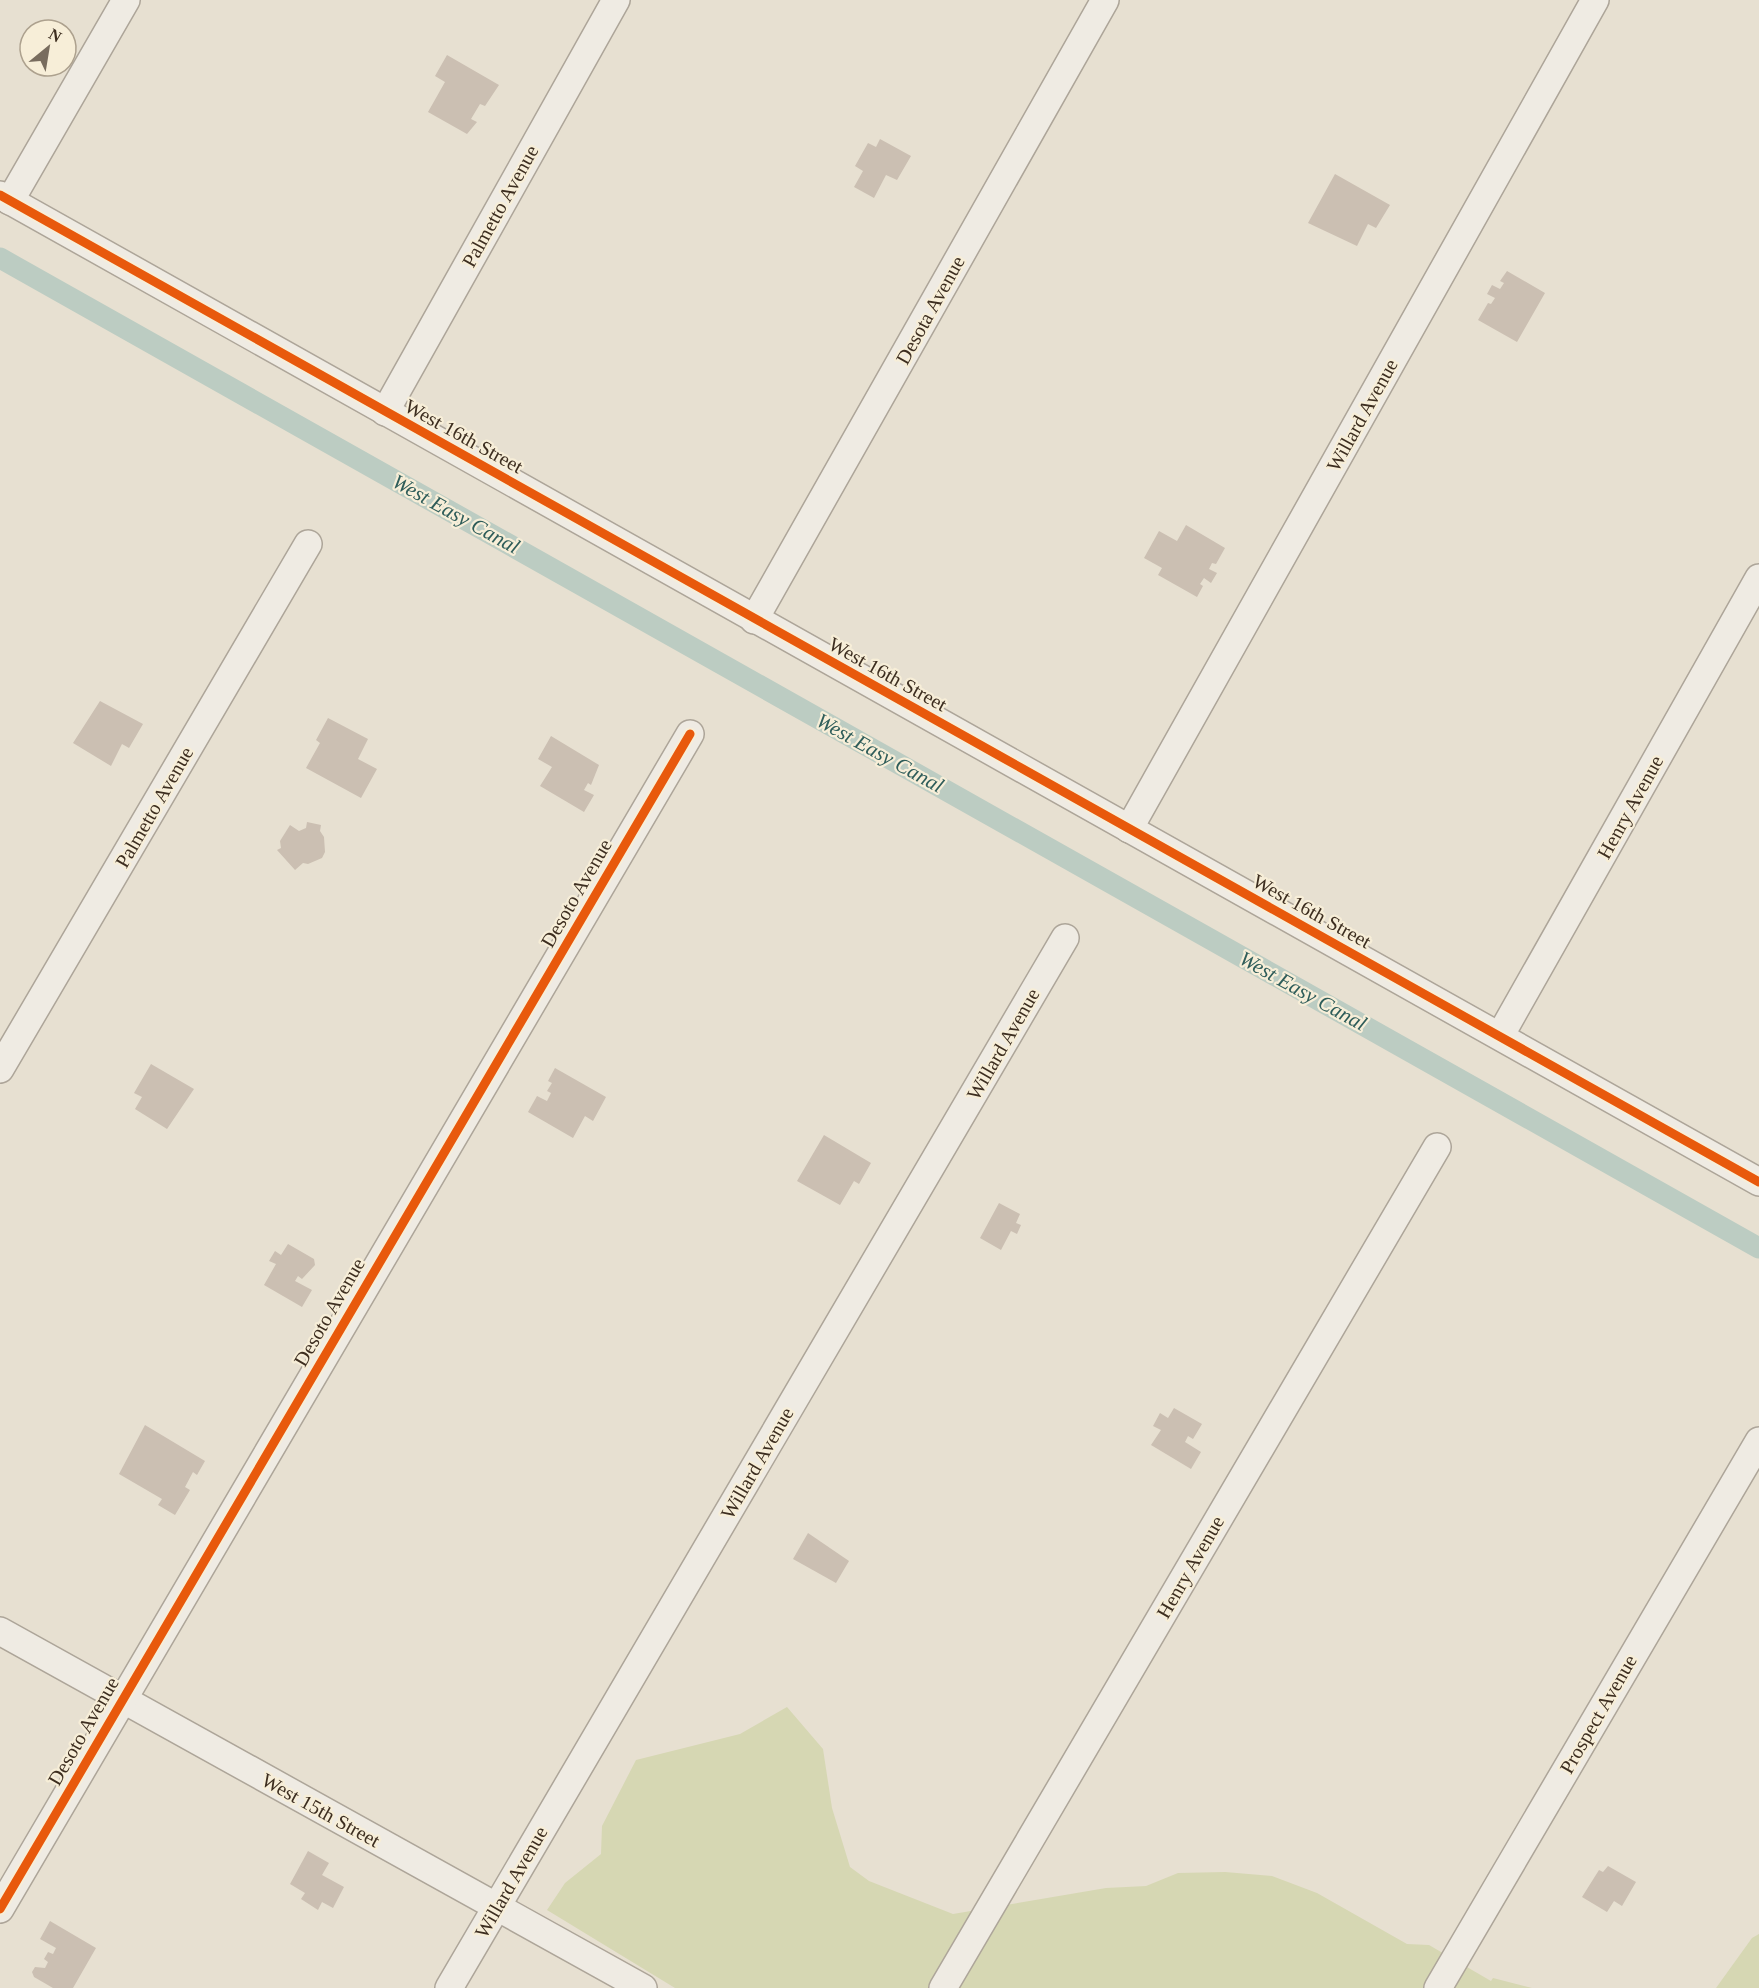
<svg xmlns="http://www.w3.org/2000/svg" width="1759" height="1988" viewBox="0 0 1759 1988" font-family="Georgia,serif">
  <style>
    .green { fill: #d6d7b3 }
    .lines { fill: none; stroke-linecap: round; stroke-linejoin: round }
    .canal { stroke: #bcccc2; stroke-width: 21 }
    .building { fill: #cbbfb2 }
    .minor-casing { stroke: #ada599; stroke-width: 30 }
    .minor { stroke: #efebe3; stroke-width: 27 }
    .cycleway-casing { stroke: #f7eed8; stroke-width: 13 }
    .cycleway { stroke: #e8590c; stroke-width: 9 }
    .labels { text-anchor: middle; stroke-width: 4.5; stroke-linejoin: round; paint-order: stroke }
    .street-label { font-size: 20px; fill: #3d2e20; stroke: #f7eed8 }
    .water-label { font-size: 21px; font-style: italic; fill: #2f5d5a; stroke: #f7eed8 }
  </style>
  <rect width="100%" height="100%" fill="#e7e0d1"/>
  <!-- green -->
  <g class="green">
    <path d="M787,1707L823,1749L832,1808L850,1867L869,1881L953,1914L1106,1888L1146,1886L1178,1873L1225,1872L1272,1876L1317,1893L1407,1944L1429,1945L1491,1981L1493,1978L1532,1988H675L547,1910L565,1883L601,1854L602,1826L636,1760L740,1734Z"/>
    <path d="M1759,1934V1988H1716L1752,1938Z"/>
  </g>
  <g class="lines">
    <!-- canal -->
    <path class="canal" d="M0,258L1759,1248"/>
  </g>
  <!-- building -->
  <g class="building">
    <path d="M447,55L499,85L485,106L480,104L471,119L477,122L467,134L428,112L445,82L435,76Z"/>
    <path d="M880,139L911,156L897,180L886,175L874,198L854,187L863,171L855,166L868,143L876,147Z"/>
    <path d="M1335,174L1390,205L1376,228L1368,224L1357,246L1308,223Z"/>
    <path d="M1507,271L1545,293L1517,342L1478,320L1488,303L1491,304L1495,298L1487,294L1492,285L1500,289L1504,283L1500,281Z"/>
    <path d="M1186,525L1225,548L1216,564L1212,563L1209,569L1217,573L1211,583L1204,578L1200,584L1203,586L1197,597L1158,575L1162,568L1144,558L1159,531L1177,541Z"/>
    <path d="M100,701L143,724L129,748L122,744L111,766L73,743Z"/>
    <path d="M328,718L368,739L358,759L377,769L361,798L306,768L320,743L316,740Z"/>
    <path d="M551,736L599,765L591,785L588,783L584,790L594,795L584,812L540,786L552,767L538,759Z"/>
    <path d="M307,822L321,825L320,831L324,837L325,852L322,858L308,864L303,863L295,870L277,850L281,848L280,841L290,825L299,831L306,828Z"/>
    <path d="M151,1064L194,1089L167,1129L135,1109L142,1097L134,1093Z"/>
    <path d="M555,1068L606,1097L593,1121L585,1116L573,1138L528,1112L537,1096L547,1101L551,1093L547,1091L552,1083L548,1081Z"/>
    <path d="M824,1135L871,1163L859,1184L854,1181L840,1205L797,1181Z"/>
    <path d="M999,1203L1020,1214L1016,1223L1021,1225L1017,1234L1011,1231L1001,1250L980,1238Z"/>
    <path d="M288,1244L314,1259L315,1265L302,1279L298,1276L295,1281L312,1290L302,1307L264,1285L276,1264L269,1261L275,1251L281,1255Z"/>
    <path d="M1174,1408L1202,1424L1193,1439L1188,1436L1185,1442L1201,1452L1191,1469L1151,1445L1161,1430L1153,1426L1160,1413L1168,1418Z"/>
    <path d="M145,1425L205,1461L197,1475L193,1472L185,1487L190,1490L175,1515L158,1505L162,1499L119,1474Z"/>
    <path d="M808,1533L849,1561L836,1583L793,1559Z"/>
    <path d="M308,1851L329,1863L322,1875L344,1887L333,1908L322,1902L318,1910L301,1899L305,1893L290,1884Z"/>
    <path d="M1608,1866L1636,1882L1622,1906L1614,1901L1607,1912L1582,1897L1599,1870L1603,1872Z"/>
    <path d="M50,1921L96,1948L73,1988H53L34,1977L32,1972L35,1967L45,1968L48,1962L44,1959L48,1952L53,1954L56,1948L40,1939Z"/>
  </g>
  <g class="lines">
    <defs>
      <g id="minor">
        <path d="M0,195L1759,1182"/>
        <path d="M10,201L126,0"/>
        <path d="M385,412L616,0"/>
        <path d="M754,620L1105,0"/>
        <path d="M1129,829L1595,0"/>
        <path d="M1500,1036L1759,578"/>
        <path d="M0,1069L308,544"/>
        <path d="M0,1631L643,1988"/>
        <path d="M0,1909L690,734"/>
        <path d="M449,1988L1065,938"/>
        <path d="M943,1988L1437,1147"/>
        <path d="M1438,1988L1759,1441"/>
      </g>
    </defs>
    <!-- minor casing -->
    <use href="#minor" class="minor-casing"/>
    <!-- minor -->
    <use href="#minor" class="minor"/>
    <defs>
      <g id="cycleway">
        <path d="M0,195L1759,1182"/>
        <path d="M0,1909L690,734"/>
      </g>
    </defs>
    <!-- cycleway casing -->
    <use href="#cycleway" class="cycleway-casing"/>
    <!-- cycleway -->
    <use href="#cycleway" class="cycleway"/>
  </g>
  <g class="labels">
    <!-- street labels -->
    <g class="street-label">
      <text transform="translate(500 206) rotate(-61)" y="7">Palmetto Avenue</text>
      <text transform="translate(930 310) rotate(-61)" y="7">Desota Avenue</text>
      <text transform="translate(1362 415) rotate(-61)" y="7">Willard Avenue</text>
      <text transform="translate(464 436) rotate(29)" y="7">West 16th Street</text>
      <text transform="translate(888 674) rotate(29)" y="7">West 16th Street</text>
      <text transform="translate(154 807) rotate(-60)" y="7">Palmetto Avenue</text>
      <text transform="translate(1630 807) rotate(-61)" y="7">Henry Avenue</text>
      <text transform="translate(576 893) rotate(-60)" y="7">Desoto Avenue</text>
      <text transform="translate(1312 911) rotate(29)" y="7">West 16th Street</text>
      <text transform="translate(1003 1044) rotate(-60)" y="7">Willard Avenue</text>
      <text transform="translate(329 1312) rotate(-60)" y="7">Desoto Avenue</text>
      <text transform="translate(757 1463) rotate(-60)" y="7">Willard Avenue</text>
      <text transform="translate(1190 1567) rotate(-60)" y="7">Henry Avenue</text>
      <text transform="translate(1598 1714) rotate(-60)" y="7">Prospect Avenue</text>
      <text transform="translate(83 1731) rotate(-60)" y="7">Desoto Avenue</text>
      <text transform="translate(321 1810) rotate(29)" y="7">West 15th Street</text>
      <text transform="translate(511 1882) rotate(-60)" y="7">Willard Avenue</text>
    </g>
    <!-- water labels -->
    <g class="water-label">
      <text transform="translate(456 514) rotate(29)" y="7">West Easy Canal</text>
      <text transform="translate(880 753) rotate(29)" y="7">West Easy Canal</text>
      <text transform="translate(1303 991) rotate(29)" y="7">West Easy Canal</text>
    </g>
  </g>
  <!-- north arrow -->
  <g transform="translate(48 48) rotate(30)"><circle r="28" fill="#f7eed8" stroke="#ada18e" stroke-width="1.5"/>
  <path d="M0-4.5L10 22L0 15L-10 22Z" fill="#786c5e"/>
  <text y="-9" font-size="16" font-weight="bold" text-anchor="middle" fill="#3d2e20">N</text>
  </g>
</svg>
